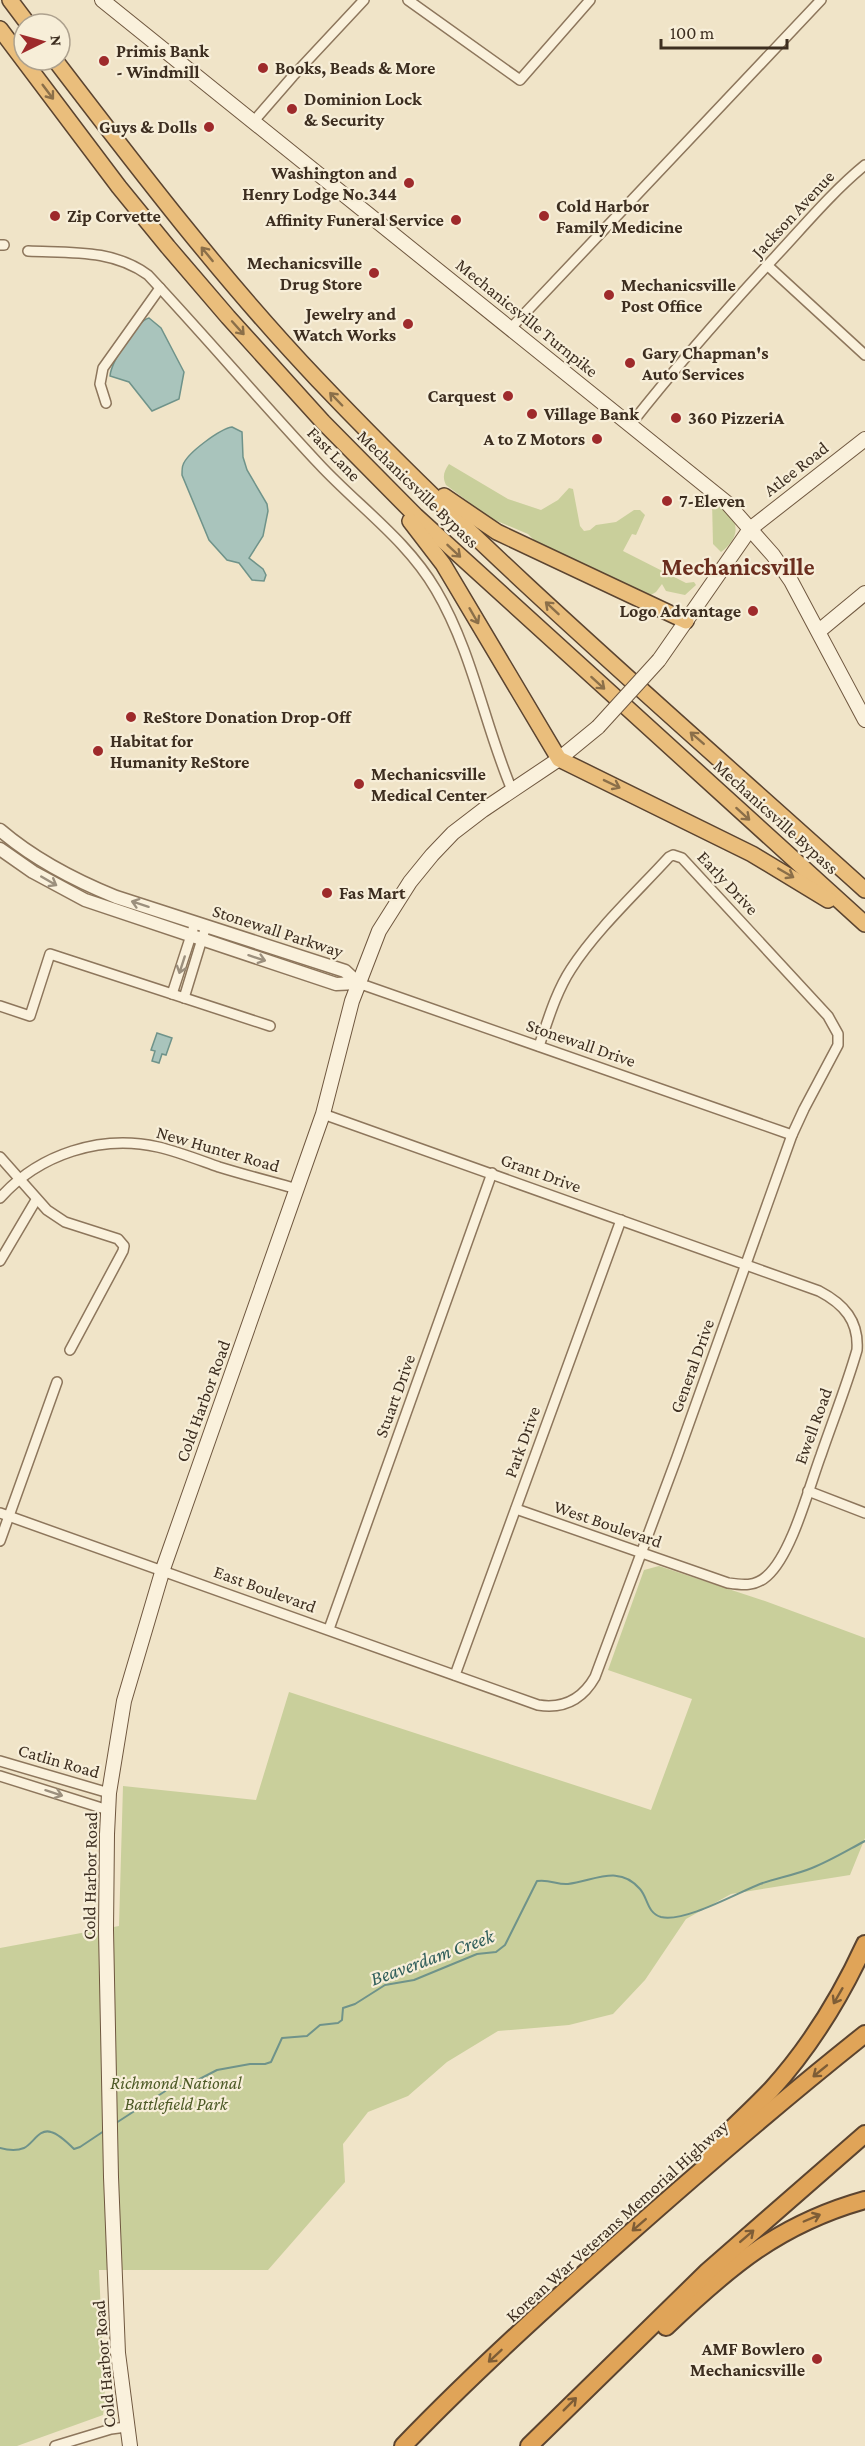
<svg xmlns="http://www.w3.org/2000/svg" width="865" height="2446" viewBox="0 0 865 2446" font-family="'Crimson Pro',serif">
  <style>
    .green { fill: #c9cf9b }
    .water { fill: #a9c4bc; stroke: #6f938a; stroke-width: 1.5 }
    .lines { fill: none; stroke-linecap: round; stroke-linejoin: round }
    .stream { stroke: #6f938a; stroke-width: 2 }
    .minor-casing { stroke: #8d765c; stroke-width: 12 }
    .tertiary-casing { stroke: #8d765c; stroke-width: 15 }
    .secondary-casing { stroke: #6f573f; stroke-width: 16 }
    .trunk-casing { stroke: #5b4430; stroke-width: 18 }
    .motorway-casing { stroke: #5b4430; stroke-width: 20 }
    .minor { stroke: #faf1dc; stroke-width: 9 }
    .tertiary { stroke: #faf1dc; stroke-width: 12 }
    .secondary { stroke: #faf1dc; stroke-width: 14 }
    .trunk { stroke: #eabe7c; stroke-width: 15 }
    .motorway { stroke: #e0a458; stroke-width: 16 }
    .secondary-bridge-casing { stroke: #6f573f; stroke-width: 16; stroke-linecap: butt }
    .secondary-bridge { stroke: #faf1dc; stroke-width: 14 }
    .oneway { stroke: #8b6f49 }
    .oneway2 { stroke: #9c907e }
    .oneway3 { stroke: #7e5d36 }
    .poi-dot { fill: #9e2a2b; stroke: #f7eed8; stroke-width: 2 }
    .labels { text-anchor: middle; stroke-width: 4.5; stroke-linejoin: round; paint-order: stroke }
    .poi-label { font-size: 18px; font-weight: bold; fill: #3d2e20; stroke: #f7eed8; text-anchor: start }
    .street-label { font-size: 18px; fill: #3d2e20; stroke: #f7eed8 }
    .park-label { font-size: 18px; font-style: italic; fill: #4d5a26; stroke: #f7eed8 }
    .water-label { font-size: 20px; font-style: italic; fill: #2f5d5a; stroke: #f7eed8 }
    .district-label { font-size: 24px; font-weight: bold; fill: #6b2e1e; stroke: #f7eed8 }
  </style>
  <rect width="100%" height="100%" fill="#f0e4c8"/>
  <!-- green -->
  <g class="green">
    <path d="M449,464L508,499L541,510L558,500L569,488L573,489L580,526L584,531L590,530L596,525L616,522L634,510H640L645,515L636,535L632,534L623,551L686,583L694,582L696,585L685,595L666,591L662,584L656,592L649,596L541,547L528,534L490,518L446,485C442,477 444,471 449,464Z"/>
    <path d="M712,501C736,514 746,533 721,552L713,544Z"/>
    <path d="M659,1566L765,1601L865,1638V1838L850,1875L731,1894L686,1919L645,1980L613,2014L569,2025L498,2031L447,2062L408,2096L368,2112L343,2144L345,2182L268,2270H99L105,2401L103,2415L17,2446H0V1948L119,1926L123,1786L256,1800L289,1692L651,1810L692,1699L608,1670L644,1570Z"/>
  </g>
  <!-- water -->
  <g class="water">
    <path d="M149,318L161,328L184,372L179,399L152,411L129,382L110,376C111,363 136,321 149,318Z"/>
    <path d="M232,427L242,432L243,457L247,470L267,504L268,511L263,536L249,558L263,569L266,575L264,581L252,580L239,563L227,560L209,540L182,475C182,473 182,467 183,465C187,453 220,429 232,427Z"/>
    <path d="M157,1033L172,1038L166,1055L162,1054L159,1063L152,1061L155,1051L151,1050Z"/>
  </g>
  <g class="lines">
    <!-- stream -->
    <g class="stream">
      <path d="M116,2123L170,2088L188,2085L217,2070L250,2064H265L271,2062L282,2038L307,2036L320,2025L338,2023L342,2020L343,2008L355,2004L385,1985L414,1980L477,1954L496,1952L505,1945L537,1881C550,1879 557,1885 568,1884C594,1881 619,1864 640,1889C648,1898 647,1913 661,1917C684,1923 737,1893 760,1884C777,1878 795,1875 812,1868C830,1861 848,1850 865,1841"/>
      <path d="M0,2148C7,2150 17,2151 24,2148C33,2144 39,2128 51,2132C59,2134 68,2143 74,2149L80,2147L104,2131"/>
    </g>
    <defs>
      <g id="minor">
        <path d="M408,0L520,80L590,0"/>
        <path d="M253,122L293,76L364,0"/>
        <path d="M0,245H4"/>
        <path d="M28,251C70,253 113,249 148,275C206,337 261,402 319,464C358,506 407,540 436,590C473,653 484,724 512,790"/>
        <path d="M767,265L865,355"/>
        <path d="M511,328L821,0"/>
        <path d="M106,403L100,384L103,368L160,288"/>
        <path d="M631,424C676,367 725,311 775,257C804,226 832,192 865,165"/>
        <path d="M358,983L792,1135"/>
        <path d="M172,994L195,923"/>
        <path d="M184,998L206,926"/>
        <path d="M0,1006L30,1016L50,954L270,1026"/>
        <path d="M323,1114L819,1291C844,1304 859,1321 857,1350C847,1385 833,1420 821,1455C809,1487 792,1554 767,1576C755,1587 742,1585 728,1583L516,1509"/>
        <path d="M0,1157L47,1210L65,1222L118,1239L124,1246L123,1251L70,1350"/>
        <path d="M0,1198C39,1154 101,1134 158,1147C179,1152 199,1160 219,1167C245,1175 272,1182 298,1189"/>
        <path d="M0,1261L36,1200"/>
        <path d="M808,1491L865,1513"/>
        <path d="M0,1513L538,1705C563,1709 582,1700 595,1677L677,1457L792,1135L804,1109L838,1045V1034L828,1016L682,858L673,855L669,857C638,891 596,930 571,969C556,992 548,1020 539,1046"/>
        <path d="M0,1541L57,1382"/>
        <path d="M329,1629L492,1173"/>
        <path d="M455,1675L621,1220"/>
        <path d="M0,1761L109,1793"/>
        <path d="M0,1776L108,1810"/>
        <path d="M55,2446L111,2429L126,2427"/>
      </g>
      <g id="tertiary">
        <path d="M0,830C35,860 74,880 116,897L345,971L358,983"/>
        <path d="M0,849L33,872L85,900L336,984L358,983"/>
      </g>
      <g id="secondary">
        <path d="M102,0L727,503L773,555L791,581L865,720"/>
        <path d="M819,631L865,593"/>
        <path d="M659,660L750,529L865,439"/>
        <path d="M130,2446L118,2353L111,2177L106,1930L107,1834L109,1793L124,1701L163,1569L323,1114L352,1001L379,931L410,882L432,855L453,833L483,810L559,759L598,727"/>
      </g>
      <g id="trunk">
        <path d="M10,0L28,24"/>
        <path d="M0,29L119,187L168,247L228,317L323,422L416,516L865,924"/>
        <path d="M55,60C139,170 223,280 318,380C490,561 680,723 865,890"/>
        <path d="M444,496L497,532L686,621"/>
        <path d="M410,521L443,564L559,759L752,854L828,900"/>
      </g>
      <g id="motorway">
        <path d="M706,2155C727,2132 750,2112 771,2090C810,2047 841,1996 865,1944"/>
        <path d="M666,2327C729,2267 779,2224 865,2200"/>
        <path d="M403,2446C472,2374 547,2306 622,2240C701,2170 782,2100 865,2034"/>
        <path d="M529,2446L708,2271L865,2134"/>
      </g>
    </defs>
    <!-- minor casing -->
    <use href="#minor" class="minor-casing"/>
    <!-- tertiary casing -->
    <use href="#tertiary" class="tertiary-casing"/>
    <!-- secondary casing -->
    <use href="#secondary" class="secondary-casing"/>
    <!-- trunk casing -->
    <use href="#trunk" class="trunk-casing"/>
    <!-- motorway casing -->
    <use href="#motorway" class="motorway-casing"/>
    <!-- minor -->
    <use href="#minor" class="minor"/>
    <!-- tertiary -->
    <use href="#tertiary" class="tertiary"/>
    <!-- secondary -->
    <use href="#secondary" class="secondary"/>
    <!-- trunk -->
    <use href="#trunk" class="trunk"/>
    <!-- motorway -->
    <use href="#motorway" class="motorway"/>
    <defs>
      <path id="secondary-bridge" d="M598,727L659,660"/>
    </defs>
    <!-- secondary-bridge casing -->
    <use href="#secondary-bridge" class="secondary-bridge-casing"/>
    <!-- secondary-bridge -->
    <use href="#secondary-bridge" class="secondary-bridge"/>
  </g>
  <!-- one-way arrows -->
  <defs><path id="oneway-shaft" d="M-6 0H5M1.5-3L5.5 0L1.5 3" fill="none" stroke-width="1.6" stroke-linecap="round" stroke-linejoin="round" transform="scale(1.5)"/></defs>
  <g class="oneway">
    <use href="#oneway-shaft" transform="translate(48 92) rotate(53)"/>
    <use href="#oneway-shaft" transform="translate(207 254) rotate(-129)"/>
    <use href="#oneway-shaft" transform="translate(238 328) rotate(48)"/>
    <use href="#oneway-shaft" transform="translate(336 399) rotate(-134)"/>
    <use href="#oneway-shaft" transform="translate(454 551) rotate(43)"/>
    <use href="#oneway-shaft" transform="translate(552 608) rotate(-137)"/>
    <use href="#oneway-shaft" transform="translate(474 616) rotate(60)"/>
    <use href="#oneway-shaft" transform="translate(598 683) rotate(42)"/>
    <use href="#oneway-shaft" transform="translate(697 738) rotate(-139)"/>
    <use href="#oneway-shaft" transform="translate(612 784) rotate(26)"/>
    <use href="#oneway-shaft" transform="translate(743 814) rotate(42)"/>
    <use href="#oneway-shaft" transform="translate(786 873) rotate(30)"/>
  </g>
  <g class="oneway2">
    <use href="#oneway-shaft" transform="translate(49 881) rotate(30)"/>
    <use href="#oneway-shaft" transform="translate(140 904) rotate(-162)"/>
    <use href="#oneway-shaft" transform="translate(257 958) rotate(18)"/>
    <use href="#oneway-shaft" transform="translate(182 965) rotate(108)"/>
    <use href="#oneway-shaft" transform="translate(54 1793) rotate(18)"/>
  </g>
  <g class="oneway3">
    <use href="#oneway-shaft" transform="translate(838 1996) rotate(120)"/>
    <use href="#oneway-shaft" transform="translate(820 2071) rotate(141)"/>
    <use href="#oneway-shaft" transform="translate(812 2218) rotate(-23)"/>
    <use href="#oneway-shaft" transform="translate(639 2225) rotate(139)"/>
    <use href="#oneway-shaft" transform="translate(747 2236) rotate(-41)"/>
    <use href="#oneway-shaft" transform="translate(495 2356) rotate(137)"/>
    <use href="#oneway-shaft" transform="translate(570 2404) rotate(-45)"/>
  </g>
  <!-- markers -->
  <g class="poi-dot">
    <circle cx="104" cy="61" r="6"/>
    <circle cx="263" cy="68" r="6"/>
    <circle cx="292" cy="109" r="6"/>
    <circle cx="209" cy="127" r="6"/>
    <circle cx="409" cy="183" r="6"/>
    <circle cx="55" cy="216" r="6"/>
    <circle cx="544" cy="216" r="6"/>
    <circle cx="456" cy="220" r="6"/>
    <circle cx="374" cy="273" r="6"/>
    <circle cx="609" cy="295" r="6"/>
    <circle cx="408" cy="324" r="6"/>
    <circle cx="630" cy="363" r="6"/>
    <circle cx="508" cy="396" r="6"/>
    <circle cx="532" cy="414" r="6"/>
    <circle cx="676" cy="418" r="6"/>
    <circle cx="597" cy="439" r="6"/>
    <circle cx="667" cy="501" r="6"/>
    <circle cx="753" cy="611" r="6"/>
    <circle cx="131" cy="717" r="6"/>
    <circle cx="98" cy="751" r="6"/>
    <circle cx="359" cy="784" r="6"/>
    <circle cx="327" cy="893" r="6"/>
    <circle cx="817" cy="2359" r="6"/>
  </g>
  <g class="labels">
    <!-- poi labels -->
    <g class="poi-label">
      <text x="116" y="57">Primis Bank<tspan x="116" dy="21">- Windmill</tspan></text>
      <text x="275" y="74">Books, Beads &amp; More</text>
      <text x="304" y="105">Dominion Lock<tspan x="304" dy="21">&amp; Security</tspan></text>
      <text x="197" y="133" text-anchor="end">Guys &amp; Dolls</text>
      <text x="397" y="179" text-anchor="end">Washington and<tspan x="397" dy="21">Henry Lodge No.344</tspan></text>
      <text x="556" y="212">Cold Harbor<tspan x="556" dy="21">Family Medicine</tspan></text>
      <text x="67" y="222">Zip Corvette</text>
      <text x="444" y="226" text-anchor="end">Affinity Funeral Service</text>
      <text x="362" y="269" text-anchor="end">Mechanicsville<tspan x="362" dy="21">Drug Store</tspan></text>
      <text x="621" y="291">Mechanicsville<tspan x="621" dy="21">Post Office</tspan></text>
      <text x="396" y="320" text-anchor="end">Jewelry and<tspan x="396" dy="21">Watch Works</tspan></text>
      <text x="642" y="359">Gary Chapman's<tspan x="642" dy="21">Auto Services</tspan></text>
      <text x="496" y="402" text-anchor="end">Carquest</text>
      <text x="544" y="420">Village Bank</text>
      <text x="688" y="424">360 PizzeriA</text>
      <text x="585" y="445" text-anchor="end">A to Z Motors</text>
      <text x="679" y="507">7-Eleven</text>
      <text x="741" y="617" text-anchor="end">Logo Advantage</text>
      <text x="143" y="723">ReStore Donation Drop-Off</text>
      <text x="110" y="747">Habitat for<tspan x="110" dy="21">Humanity ReStore</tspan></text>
      <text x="371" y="780">Mechanicsville<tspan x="371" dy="21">Medical Center</tspan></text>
      <text x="339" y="899">Fas Mart</text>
      <text x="805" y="2355" text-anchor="end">AMF Bowlero<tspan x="805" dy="21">Mechanicsville</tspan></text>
    </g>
    <!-- street labels -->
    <g class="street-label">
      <text transform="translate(793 214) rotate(-47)" y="6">Jackson Avenue</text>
      <text transform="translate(527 318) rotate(39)" y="6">Mechanicsville Turnpike</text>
      <text transform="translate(334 454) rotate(46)" y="6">Fast Lane</text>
      <text transform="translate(796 469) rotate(-38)" y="6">Atlee Road</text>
      <text transform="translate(418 489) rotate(44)" y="6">Mechanicsville Bypass</text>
      <text transform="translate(776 817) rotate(42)" y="6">Mechanicsville Bypass</text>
      <text transform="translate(728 883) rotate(47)" y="6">Early Drive</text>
      <text transform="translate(278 931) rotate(18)" y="6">Stonewall Parkway</text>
      <text transform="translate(581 1043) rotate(19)" y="6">Stonewall Drive</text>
      <text transform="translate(218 1149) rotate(16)" y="6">New Hunter Road</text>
      <text transform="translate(541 1173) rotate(20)" y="6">Grant Drive</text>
      <text transform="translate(692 1366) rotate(-70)" y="6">General Drive</text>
      <text transform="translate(395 1396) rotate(-70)" y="6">Stuart Drive</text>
      <text transform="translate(203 1401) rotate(-70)" y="6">Cold Harbor Road</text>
      <text transform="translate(813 1426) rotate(-70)" y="6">Ewell Road</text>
      <text transform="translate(522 1442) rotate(-70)" y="6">Park Drive</text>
      <text transform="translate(608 1524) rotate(19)" y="6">West Boulevard</text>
      <text transform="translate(265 1589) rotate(20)" y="6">East Boulevard</text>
      <text transform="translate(59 1761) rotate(16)" y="6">Catlin Road</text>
      <text transform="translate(90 1876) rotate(-89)" y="6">Cold Harbor Road</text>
      <text transform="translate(617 2221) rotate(-42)" y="6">Korean War Veterans Memorial Highway</text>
      <text transform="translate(104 2364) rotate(-95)" y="6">Cold Harbor Road</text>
    </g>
    <!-- park labels -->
    <g class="park-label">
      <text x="176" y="2089">Richmond National<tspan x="176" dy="21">Battlefield Park</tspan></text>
    </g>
    <!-- water labels -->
    <g class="water-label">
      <text transform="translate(432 1957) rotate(-20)" y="7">Beaverdam Creek</text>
    </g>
    <!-- district labels -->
    <g class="district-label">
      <text x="738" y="575">Mechanicsville</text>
    </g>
  </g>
  <!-- north arrow -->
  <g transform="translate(42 42) rotate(85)"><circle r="28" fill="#f7eed8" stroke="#ada18e" stroke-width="1.5"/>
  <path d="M0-4.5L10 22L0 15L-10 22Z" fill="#9e2a2b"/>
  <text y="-9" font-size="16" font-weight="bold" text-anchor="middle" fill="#3d2e20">N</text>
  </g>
  <!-- scale -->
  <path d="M661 39v9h126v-9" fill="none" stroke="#3d2e20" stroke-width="3"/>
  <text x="670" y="39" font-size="18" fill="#3d2e20" stroke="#f7eed8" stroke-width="4.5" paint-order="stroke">100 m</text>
</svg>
